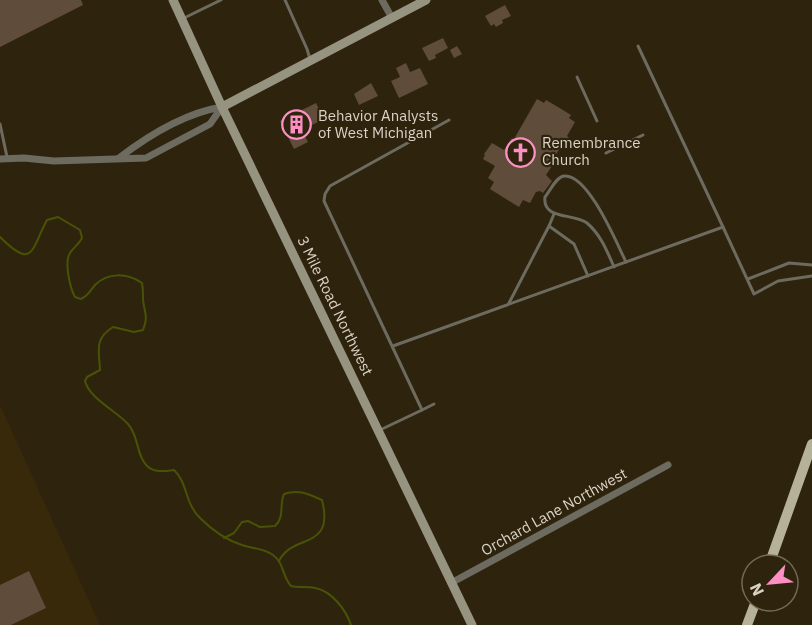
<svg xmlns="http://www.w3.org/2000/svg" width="812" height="625" viewBox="0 0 812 625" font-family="'IBM Plex Sans',sans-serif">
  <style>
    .built { fill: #38290b }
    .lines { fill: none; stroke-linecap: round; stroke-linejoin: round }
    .stream { stroke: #495307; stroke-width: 2 }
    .building { fill: #604c3a }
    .lane { stroke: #6d6b5f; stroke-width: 3 }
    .street { stroke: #6d6b5f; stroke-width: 7 }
    .secondary { stroke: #969380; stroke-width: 9 }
    .primary { stroke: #b6b29a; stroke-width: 10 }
    .labels { text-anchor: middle; stroke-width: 4.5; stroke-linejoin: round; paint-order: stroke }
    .poi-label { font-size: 15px; fill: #dad3c6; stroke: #2e230d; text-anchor: start }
    .street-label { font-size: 15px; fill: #dad3c6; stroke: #2e230d }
  </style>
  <rect width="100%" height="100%" fill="#2e230d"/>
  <!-- built -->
  <path class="built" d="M0,405L100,625H0Z"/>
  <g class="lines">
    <!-- stream -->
    <g class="stream">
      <path d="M0,237C34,271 31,249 47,220L58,217L80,230L82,238C79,244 73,248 70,253C64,262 70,288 75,297L81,299C88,296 90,291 95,285C108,272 127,273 142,283C143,289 143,293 143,299C144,313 149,315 143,330L134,332L113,327C94,339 99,350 100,370L87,377L85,381C89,398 116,411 128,424C139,436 136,455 147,466C154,473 166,471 174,470C188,483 184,502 200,518C212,530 226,540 242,545C253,549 263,548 273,555C284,563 282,576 291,586C299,588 307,586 315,588C332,591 346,610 351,625"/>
      <path d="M224,538L234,533L242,522L248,521L260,527L275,526C285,517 279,505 284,494C299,489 308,494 322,500C335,551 292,533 279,561"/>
    </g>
  </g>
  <!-- building -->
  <g class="building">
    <path d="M0,0H81L83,5L0,47Z"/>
    <path d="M505,5L511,16L502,20L503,23L496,27L494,24L491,26L485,16Z"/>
    <path d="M443,38L448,48L435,55L436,58L429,61L422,48Z"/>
    <path d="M457,46L462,54L454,58L450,50Z"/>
    <path d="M406,63L410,72L420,68L428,84L399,98L391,81L400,77L396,68Z"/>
    <path d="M371,83L378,96L359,105L354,94Z"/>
    <path d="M537,99L544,103L546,100L558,107L571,115L569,118L575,122L567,136L569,138L563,150L560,148L551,162L554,163L546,175L552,181L543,193L540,191L536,192L530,203L523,200L519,207L490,189L494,182L488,178L495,166L483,159L485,155L484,154L492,143L504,150L512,138L514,139Z"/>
    <path d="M316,103L324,119L302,130L308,142L294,149L280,121Z"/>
    <path d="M29,571L46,608L11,625H0V585Z"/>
  </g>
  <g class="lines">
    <!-- lane -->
    <g class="lane">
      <path d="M285,0L307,49L310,59"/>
      <path d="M182,19L221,0"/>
      <path d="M638,46L723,227"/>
      <path d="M577,77L597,121"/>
      <path d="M0,124L7,157"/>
      <path d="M606,153L643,135"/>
      <path d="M549,226L554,214"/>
      <path d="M614,267C607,251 601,235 587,223C574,213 542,220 545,197C550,191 556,177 564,176C588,173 617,244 626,262"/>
      <path d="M748,279L789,263L812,265"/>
      <path d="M509,303L549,226L574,244L588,276"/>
      <path d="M393,346L723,227L754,294L778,281L812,276"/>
      <path d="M422,410L434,404"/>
      <path d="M380,430L422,410L324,201L325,194L330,186L449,120"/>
    </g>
    <!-- street -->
    <g class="street">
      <path d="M382,0L392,18"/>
      <path d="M119,158C149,135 185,113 222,107"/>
      <path d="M0,159L24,158L54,161L146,158L210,124L222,107"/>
      <path d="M451,583L668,465"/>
    </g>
    <!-- secondary -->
    <g class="secondary">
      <path d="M173,0L222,107L472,625"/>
      <path d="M222,107L426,0"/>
    </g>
    <!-- primary -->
    <g class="primary">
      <path d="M769,565L812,444"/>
      <path d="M747,625L756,601"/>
    </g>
  </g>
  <!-- icons -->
  <defs>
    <symbol id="building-ring" viewBox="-11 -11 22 22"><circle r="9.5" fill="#2e230d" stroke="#fc8fc3" stroke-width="1.5"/><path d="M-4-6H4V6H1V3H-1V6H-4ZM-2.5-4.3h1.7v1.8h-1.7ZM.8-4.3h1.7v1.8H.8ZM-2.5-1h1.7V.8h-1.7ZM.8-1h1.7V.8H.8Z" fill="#fc8fc3"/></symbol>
    <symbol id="church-ring" viewBox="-11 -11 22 22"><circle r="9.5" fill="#2e230d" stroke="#fc8fc3" stroke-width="1.5"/><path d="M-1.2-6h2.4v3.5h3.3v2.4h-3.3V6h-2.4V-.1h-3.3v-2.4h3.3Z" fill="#fc8fc3"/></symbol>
  </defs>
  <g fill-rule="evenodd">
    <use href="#building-ring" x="280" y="108" width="33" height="33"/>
    <use href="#church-ring" x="504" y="136" width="33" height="33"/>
  </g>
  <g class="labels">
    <!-- poi labels -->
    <g class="poi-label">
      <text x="318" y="121">Behavior Analysts<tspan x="318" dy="17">of West Michigan</tspan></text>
      <text x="542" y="148">Remembrance<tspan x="542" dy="17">Church</tspan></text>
    </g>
    <!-- street labels -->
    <g class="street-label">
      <text transform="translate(335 306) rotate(64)" y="5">3 Mile Road Northwest</text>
      <text transform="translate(554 512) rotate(-29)" y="5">Orchard Lane Northwest</text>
    </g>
  </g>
  <!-- north arrow -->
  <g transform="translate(770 583) rotate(244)"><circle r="28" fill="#2e230d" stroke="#736957" stroke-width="1.5"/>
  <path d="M0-4.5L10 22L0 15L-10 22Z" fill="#fc8fc3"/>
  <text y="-9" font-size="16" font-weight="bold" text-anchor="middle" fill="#dad3c6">N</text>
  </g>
</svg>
